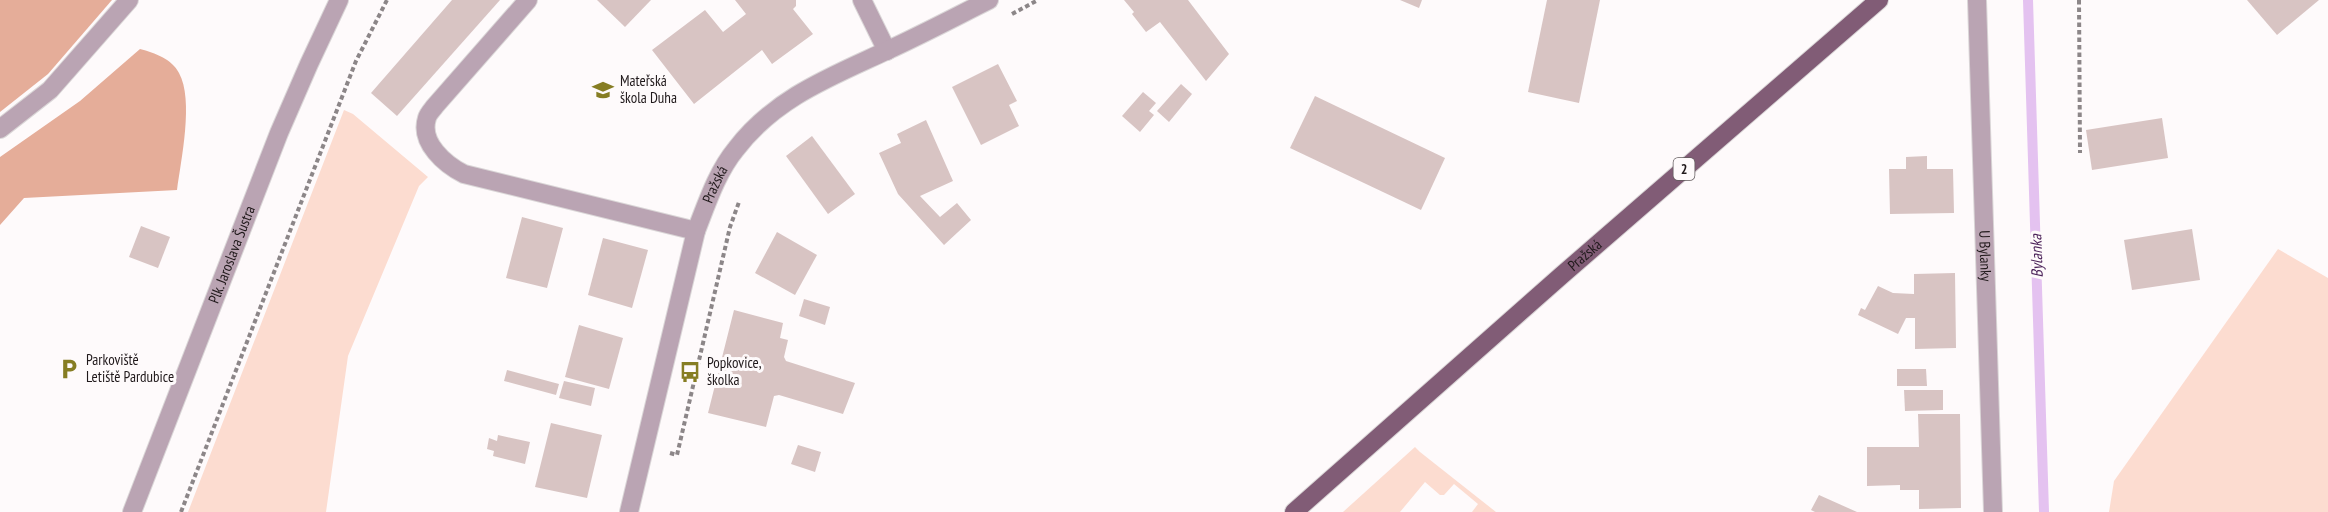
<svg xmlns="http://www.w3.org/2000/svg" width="2328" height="512" viewBox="0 0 2328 512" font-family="'PT Sans Narrow',sans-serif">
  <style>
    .green { fill: #fcdcd0 }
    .forest { fill: #e5ad99 }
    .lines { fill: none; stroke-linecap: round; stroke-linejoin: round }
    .stream { stroke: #e4c2f0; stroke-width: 10 }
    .building { fill: #d8c4c3 }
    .minor-casing { stroke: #dad6d7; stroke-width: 20 }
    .major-casing { stroke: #dad6d7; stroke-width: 20 }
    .path { stroke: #8c8688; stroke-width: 4; stroke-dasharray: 4.5 3; stroke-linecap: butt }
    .minor { stroke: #baa4b3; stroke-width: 18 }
    .major { stroke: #815c76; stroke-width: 18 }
    .labels { text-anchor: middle; stroke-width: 6; stroke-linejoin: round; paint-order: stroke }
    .shield { fill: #fefafb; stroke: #635c5e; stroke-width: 1.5 }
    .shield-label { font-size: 14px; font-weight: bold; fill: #20191b }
    .poi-label { font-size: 15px; fill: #20191b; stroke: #fefafb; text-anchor: start }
    .street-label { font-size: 15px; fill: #20191b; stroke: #fefafb }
    .water-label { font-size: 16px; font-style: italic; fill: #4d245b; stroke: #fefafb }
  </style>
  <rect width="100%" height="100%" fill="#fefafb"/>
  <!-- green -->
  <g class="green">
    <path d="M344,110L353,114L428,177L419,186L348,356L326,512H188Z"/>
    <path d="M2278,249L2328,278V512H2109L2114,481Z"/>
    <path d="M1415,447L1420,452L1496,512H1472L1478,504L1454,484L1444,495H1440L1425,482L1400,512H1343Z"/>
  </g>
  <!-- forest -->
  <g class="forest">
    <path d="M0,0H112L48,74L0,112Z"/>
    <path d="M140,49C155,53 172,59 179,73C194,100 181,160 177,190L24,198L0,225V157L80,101Z"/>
  </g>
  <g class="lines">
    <!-- stream -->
    <path class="stream" d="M2028,0L2044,512"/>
  </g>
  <!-- building -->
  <g class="building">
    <path d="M452,0H500L397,116L371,93Z"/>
    <path d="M597,0H651L625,27Z"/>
    <path d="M735,0H796V6L793,9L813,34L772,64L762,50L694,104L652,50L705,10L723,32L746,14Z"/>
    <path d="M1124,0H1188L1229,54L1206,81L1160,22L1146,32L1132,14L1134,12Z"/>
    <path d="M1400,0H1422L1419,8Z"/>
    <path d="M1547,0H1600L1579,103L1528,92Z"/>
    <path d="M2247,0H2319L2277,35Z"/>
    <path d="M998,64L1017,101L1009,105L1019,126L981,145L952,87Z"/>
    <path d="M1181,84L1192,94L1169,122L1157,111Z"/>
    <path d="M1143,92L1156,103L1149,111L1154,115L1140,132L1122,116Z"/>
    <path d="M1315,96L1445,158L1421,210L1290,148Z"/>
    <path d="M2162,118L2168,158L2092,170L2086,130Z"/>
    <path d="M926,120L953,181L920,196L940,217L957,203L971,220L944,245L898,194L879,153L901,143L897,134Z"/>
    <path d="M812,136L855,194L828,214L786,156Z"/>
    <path d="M1927,156V169H1953L1954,213L1890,214L1889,169H1906V157Z"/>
    <path d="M522,217L563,228L547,288L506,278Z"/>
    <path d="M141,226L170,237L158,268L129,257Z"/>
    <path d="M2192,229L2200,280L2132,290L2124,240Z"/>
    <path d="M777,232L817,255L795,295L755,273Z"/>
    <path d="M603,238L648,250L632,308L588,295Z"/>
    <path d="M1955,273L1956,348L1915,349V318H1906L1898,334L1858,315L1861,308L1865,310L1878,286L1893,293L1914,294V274Z"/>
    <path d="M804,299L830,307L825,325L799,316Z"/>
    <path d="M734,310L783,323L780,338L788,340L784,357L786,361L855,383L843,414L779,395L774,396L766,427L708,413Z"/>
    <path d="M579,325L623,338L609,389L565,377Z"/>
    <path d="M1897,369H1926L1927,386H1897Z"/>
    <path d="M507,370L559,384L556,395L504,381Z"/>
    <path d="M564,381L595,388L591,406L559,398Z"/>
    <path d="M1904,390H1943V410L1905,411Z"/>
    <path d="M1918,414H1960L1961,508L1919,509V490H1900V485L1867,486V447H1919Z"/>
    <path d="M551,423L602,435L587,498L535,487Z"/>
    <path d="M498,435L530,442L525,464L493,456L494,451L487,449L489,438L497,441Z"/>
    <path d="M798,445L821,452L815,472L791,464Z"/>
    <path d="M1819,495L1857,512H1815L1811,510Z"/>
  </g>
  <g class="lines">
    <defs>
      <g id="minor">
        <path d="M528,0L435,106C432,110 428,114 427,118C419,143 446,165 464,174L696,231"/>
        <path d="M862,0L887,51"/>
        <path id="s1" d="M1977,0L1993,512"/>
        <path d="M0,129L50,90L129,0"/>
        <path id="s2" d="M132,512L279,133L309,64L339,0"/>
        <path id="s3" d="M629,512L696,231C707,203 717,172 736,149C775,98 830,77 886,51C921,35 955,17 989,0"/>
      </g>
      <g id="major">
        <path id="s4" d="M1294,512L1562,275L1879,0"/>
      </g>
    </defs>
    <!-- minor casing -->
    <use href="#minor" class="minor-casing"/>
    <!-- major casing -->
    <use href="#major" class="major-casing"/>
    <!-- path -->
    <g class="path">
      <path d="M2079,0L2080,153"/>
      <path d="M1012,14L1038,0"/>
      <path d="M670,453L677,455L730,227L739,202"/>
      <path d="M181,512L356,61L387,0"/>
    </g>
    <!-- minor -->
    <use href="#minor" class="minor"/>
    <!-- major -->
    <use href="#major" class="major"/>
  </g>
  <!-- icons -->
  <defs>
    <symbol id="school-bare" viewBox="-9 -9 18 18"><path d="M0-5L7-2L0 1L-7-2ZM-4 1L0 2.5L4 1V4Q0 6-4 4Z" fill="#867d23" stroke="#fefafb" stroke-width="2.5" paint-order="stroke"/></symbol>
    <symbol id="parking-bare" viewBox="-9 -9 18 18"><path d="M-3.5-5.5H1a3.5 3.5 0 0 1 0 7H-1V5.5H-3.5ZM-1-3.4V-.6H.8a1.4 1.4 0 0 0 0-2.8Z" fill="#867d23" stroke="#fefafb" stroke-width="2.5" paint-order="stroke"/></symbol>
    <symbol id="bus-bare" viewBox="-9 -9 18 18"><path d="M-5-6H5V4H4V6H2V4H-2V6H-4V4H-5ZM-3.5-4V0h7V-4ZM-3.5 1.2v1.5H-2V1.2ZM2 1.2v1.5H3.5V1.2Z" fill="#867d23" stroke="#fefafb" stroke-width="2.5" paint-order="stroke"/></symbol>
  </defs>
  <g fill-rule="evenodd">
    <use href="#school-bare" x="588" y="75" width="30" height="30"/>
    <use href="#parking-bare" x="54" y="354" width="30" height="30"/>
    <use href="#bus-bare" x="675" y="357" width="30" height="30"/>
  </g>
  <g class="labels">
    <!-- shield labels -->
    <rect class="shield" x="1673.5" y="158" width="21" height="22" rx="4.5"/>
    <g class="shield-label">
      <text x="1684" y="174">2</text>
    </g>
    <!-- poi labels -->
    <g class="poi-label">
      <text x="620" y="86">Mateřská<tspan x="620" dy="17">škola Duha</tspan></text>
      <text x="86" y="365">Parkoviště<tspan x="86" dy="17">Letiště Pardubice</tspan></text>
      <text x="707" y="368">Popkovice,<tspan x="707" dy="17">školka</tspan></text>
    </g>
    <!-- street labels -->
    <g class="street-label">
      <text dy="5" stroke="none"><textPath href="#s3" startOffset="339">Pražská</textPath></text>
      <text dy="5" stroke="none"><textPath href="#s2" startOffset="276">Plk. Jaroslava Šustra</textPath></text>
      <text dy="5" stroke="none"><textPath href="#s4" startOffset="388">Pražská</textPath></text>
      <text dy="5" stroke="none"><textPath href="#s1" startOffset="256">U Bylanky</textPath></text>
    </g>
    <!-- water labels -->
    <g class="water-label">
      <text transform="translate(2036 256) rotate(-92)" y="6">Bylanka</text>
    </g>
  </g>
</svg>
